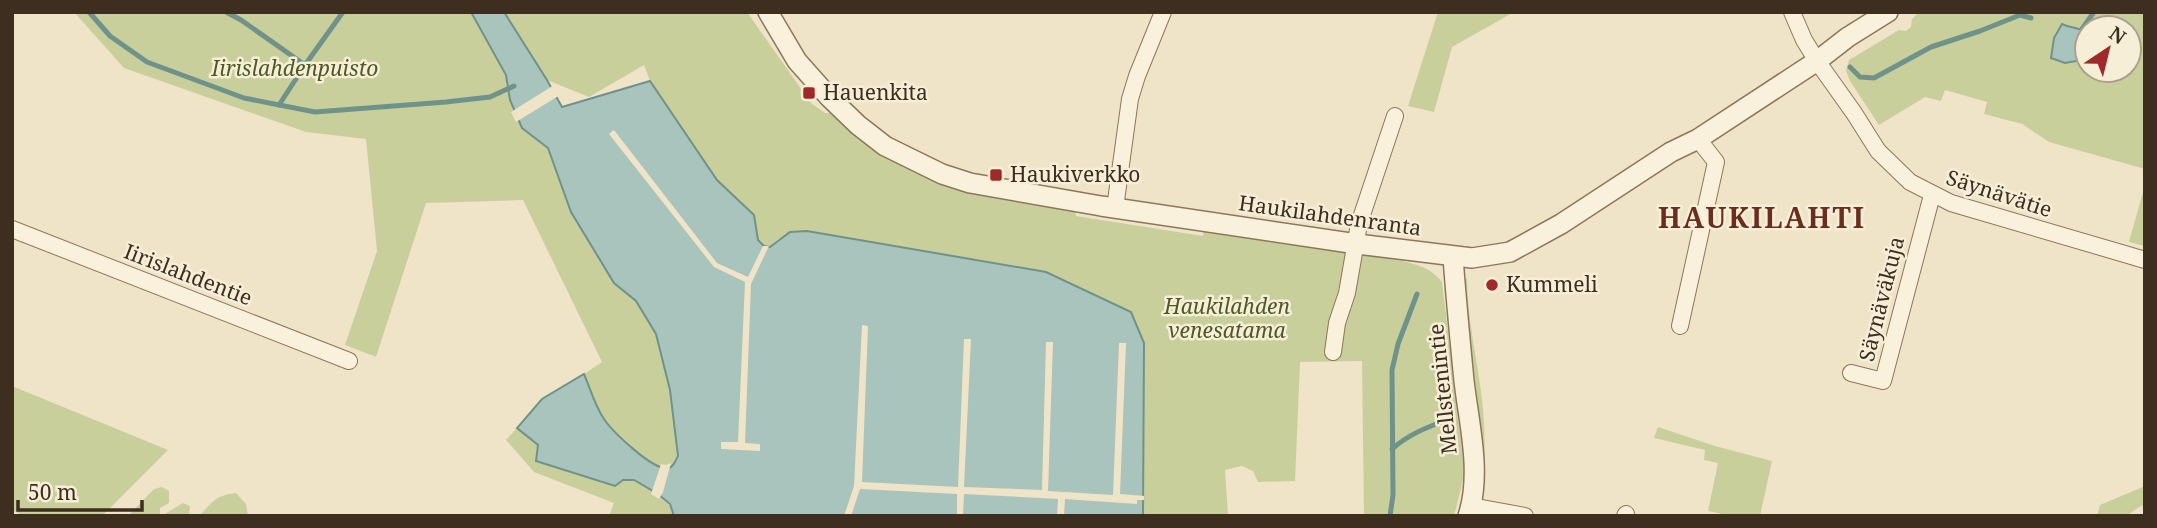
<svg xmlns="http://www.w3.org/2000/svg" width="2157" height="528" viewBox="0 0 2157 528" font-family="'Noto Serif',serif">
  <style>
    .green { fill: #c9cf9b; fill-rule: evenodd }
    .water { fill: #a9c4bc; stroke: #6f938a; stroke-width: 2 }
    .pier { fill: #f0e4c8 }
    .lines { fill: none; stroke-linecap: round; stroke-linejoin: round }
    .stream { stroke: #6f938a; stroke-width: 5 }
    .minor-casing { stroke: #8d765c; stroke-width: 18 }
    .tertiary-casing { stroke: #8d765c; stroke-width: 22 }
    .minor { stroke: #faf1dc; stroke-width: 16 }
    .tertiary { stroke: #faf1dc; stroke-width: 19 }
    .poi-dot { fill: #9e2a2b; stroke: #f7eed8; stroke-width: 2.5 }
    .labels { text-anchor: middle; stroke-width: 5; stroke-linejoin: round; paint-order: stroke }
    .park-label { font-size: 21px; font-style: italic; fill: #4d5a26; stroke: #f7eed8 }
    .poi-label { font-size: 21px; fill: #3d2e20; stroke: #f7eed8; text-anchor: start }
    .street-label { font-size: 21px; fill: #3d2e20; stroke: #f7eed8 }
    .district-label { font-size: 28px; font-weight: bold; letter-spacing: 2px; fill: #6b2e1e; stroke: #f7eed8 }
  </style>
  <rect width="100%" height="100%" fill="#f0e4c8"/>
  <!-- green -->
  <g class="green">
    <path d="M74,12H471L506,75L510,100L522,128L548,148L571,212L614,283L636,301L656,334L670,390L678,457C676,462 674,467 667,468C653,471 612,431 604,419C595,406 590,388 584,374L602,362L523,200L426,203L376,357L345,345L377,251L366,139L306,132L124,68Z"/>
    <path d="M504,12H747L811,103L825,113H833L869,142L1075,207L1076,216L1203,236L1204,228L1402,261C1419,265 1431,268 1442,282L1465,472L1454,516H1364L1362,361L1300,362L1295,481L1258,482L1253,471L1242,466L1225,470L1228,516H1143L1130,312L1046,272L807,231L778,239L770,247L763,246L758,240L757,228L741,201L717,180L700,159L650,81L644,65L589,97L547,80Z"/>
    <path d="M1438,12H1514L1452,47L1434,112L1408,106Z"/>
    <path d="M1919,12H2145V169L2049,142L2022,124L1984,114L1987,102L1945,90L1941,101L1925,97L1879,125L1850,81L1846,71L1849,60L1899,30L1906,31L1911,27L1912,19ZM2087,28H2129V70H2087Z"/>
    <path d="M2145,185V246L2129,242Z"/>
    <path d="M1467,278C1467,322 1479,365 1483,409C1485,433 1485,457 1484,481H1479C1483,416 1470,352 1462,289L1463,281Z"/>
    <path d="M12,386L168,450L102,516H24L12,510Z"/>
    <path d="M1658,427L1715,446L1772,461L1760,516H1731L1708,511L1718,463L1704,460L1705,450L1654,438Z"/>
    <path d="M517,428L538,445L536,461L623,480C640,478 671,499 674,516H609L614,503L534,472L506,440Z"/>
    <path d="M2145,486V506H2141L2126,516H2097L2100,505Z"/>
    <path d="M162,487L169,491V503L160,508V514H165L183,503L190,506L189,516H128L154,489Z"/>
    <path d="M236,493L246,504L248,516H199C214,501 214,496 236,493Z"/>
  </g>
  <!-- water -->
  <g class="water">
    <path d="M471,12H504L547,80L562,107L650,81L717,180L754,215L758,240L764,246L770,247L790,232L807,231L1046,272L1131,312L1144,343L1143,516H674L670,504L658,494L634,480H623L615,486L536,461L538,445L517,428L542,399L584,374C590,388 595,406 604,419C612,431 653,471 668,468C674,467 675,461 678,456L670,390L656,334L636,301L614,283L571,212L548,148L522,128L510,100L506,75Z"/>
    <path d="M2062,24C2072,29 2077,26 2087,33L2080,46L2079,57L2076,61L2065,63L2051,58L2054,38Z"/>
  </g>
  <!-- pier -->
  <g class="pier">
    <path d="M554,85L560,95L516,122L511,112Z"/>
    <path d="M614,130L717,263L748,277L763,246H769L751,284L745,443L760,444V451L721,449V442H738L745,282L714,267L609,134Z"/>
    <path d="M862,325L868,326L862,482L958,487L964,339H971L964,487L1042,490L1046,342H1053L1048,491L1113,495L1119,343H1126L1120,494L1144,496V500H1137V504L1065,499L1064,516H1057L1058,499L964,494L963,516H957V494L860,489L851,516H844L854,486Z"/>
    <path d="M671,463L663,492L659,499L651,494L661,464L666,465Z"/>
  </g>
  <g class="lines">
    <!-- stream -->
    <g class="stream">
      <path d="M89,12L110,36L147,62L244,98L315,112L446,102L490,97L514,86"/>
      <path d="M226,12L241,20L305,65L279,105"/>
      <path d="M2082,29L2094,12"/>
      <path d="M305,65L343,12"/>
      <path d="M1850,67L1860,77L1874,78L1931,47L1980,31L2020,15L2031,18"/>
      <path d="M1392,449C1408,435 1425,428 1444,421"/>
      <path d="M1390,516L1393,495L1392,370L1398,344L1417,294"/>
    </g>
    <defs>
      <g id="minor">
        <path d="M1792,12L1804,40L1817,61L1854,113L1878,151L1910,182L1951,203L2145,260"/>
        <path d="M1115,208L1130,99L1137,76L1163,12"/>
        <path d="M12,229L349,361"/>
        <path d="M1680,326L1716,162L1698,139"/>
        <path d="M1333,352L1337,323L1347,293L1359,224L1395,116"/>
        <path d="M1851,373L1883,381L1932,195"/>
        <path d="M1471,506L1525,516"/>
        <path d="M1625,516L1626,514"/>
      </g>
      <g id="tertiary">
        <path d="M768,12L797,61L829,97L858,125L885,146L942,174L970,183L1101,206L1357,244L1472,258L1510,252L1561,224L1671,152L1698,139L1817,61L1848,37L1888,12"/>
        <path d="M1453,257C1456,298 1460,340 1464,381C1469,424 1482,474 1468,516"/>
      </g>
    </defs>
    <!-- minor casing -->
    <use href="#minor" class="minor-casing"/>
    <!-- tertiary casing -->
    <use href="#tertiary" class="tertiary-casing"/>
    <!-- minor -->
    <use href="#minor" class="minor"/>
    <!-- tertiary -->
    <use href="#tertiary" class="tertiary"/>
  </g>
  <!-- markers -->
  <g class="poi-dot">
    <rect x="802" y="86" width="14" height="14" rx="3.5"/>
    <rect x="989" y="168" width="14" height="14" rx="3.5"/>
    <circle cx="1492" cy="285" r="7"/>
  </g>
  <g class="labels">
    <!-- park labels -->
    <g class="park-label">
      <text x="295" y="76">Iirislahdenpuisto</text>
      <text x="1227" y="314">Haukilahden<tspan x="1227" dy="24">venesatama</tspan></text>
    </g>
    <!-- poi labels -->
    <g class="poi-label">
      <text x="823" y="100">Hauenkita</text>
      <text x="1010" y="182">Haukiverkko</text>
      <text x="1506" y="292">Kummeli</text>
    </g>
    <!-- street labels -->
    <g class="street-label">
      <text transform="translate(1999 194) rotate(18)" y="7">Säynävätie</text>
      <text transform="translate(1330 216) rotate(8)" y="7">Haukilahdenranta</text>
      <text transform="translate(188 275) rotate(21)" y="7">Iirislahdentie</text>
      <text transform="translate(1882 299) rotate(-76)" y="7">Säynäväkuja</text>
      <text transform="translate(1443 389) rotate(-96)" y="7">Mellstenintie</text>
    </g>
    <!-- district labels -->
    <g class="district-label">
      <text x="1762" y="228">HAUKILAHTI</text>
    </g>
  </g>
  <!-- border -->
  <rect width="2157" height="528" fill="none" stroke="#3d2e20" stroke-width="28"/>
  <!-- north arrow -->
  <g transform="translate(2108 49) rotate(35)"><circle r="33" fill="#f7eed8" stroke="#ada18e" stroke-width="2"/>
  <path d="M0-5L12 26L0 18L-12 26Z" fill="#9e2a2b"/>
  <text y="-10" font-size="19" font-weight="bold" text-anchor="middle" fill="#3d2e20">N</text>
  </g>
  <!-- scale -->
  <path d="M18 500v10h124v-10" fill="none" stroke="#3d2e20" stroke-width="3.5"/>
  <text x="28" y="500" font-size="21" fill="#3d2e20" stroke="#f7eed8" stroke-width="5" paint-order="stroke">50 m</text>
</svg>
